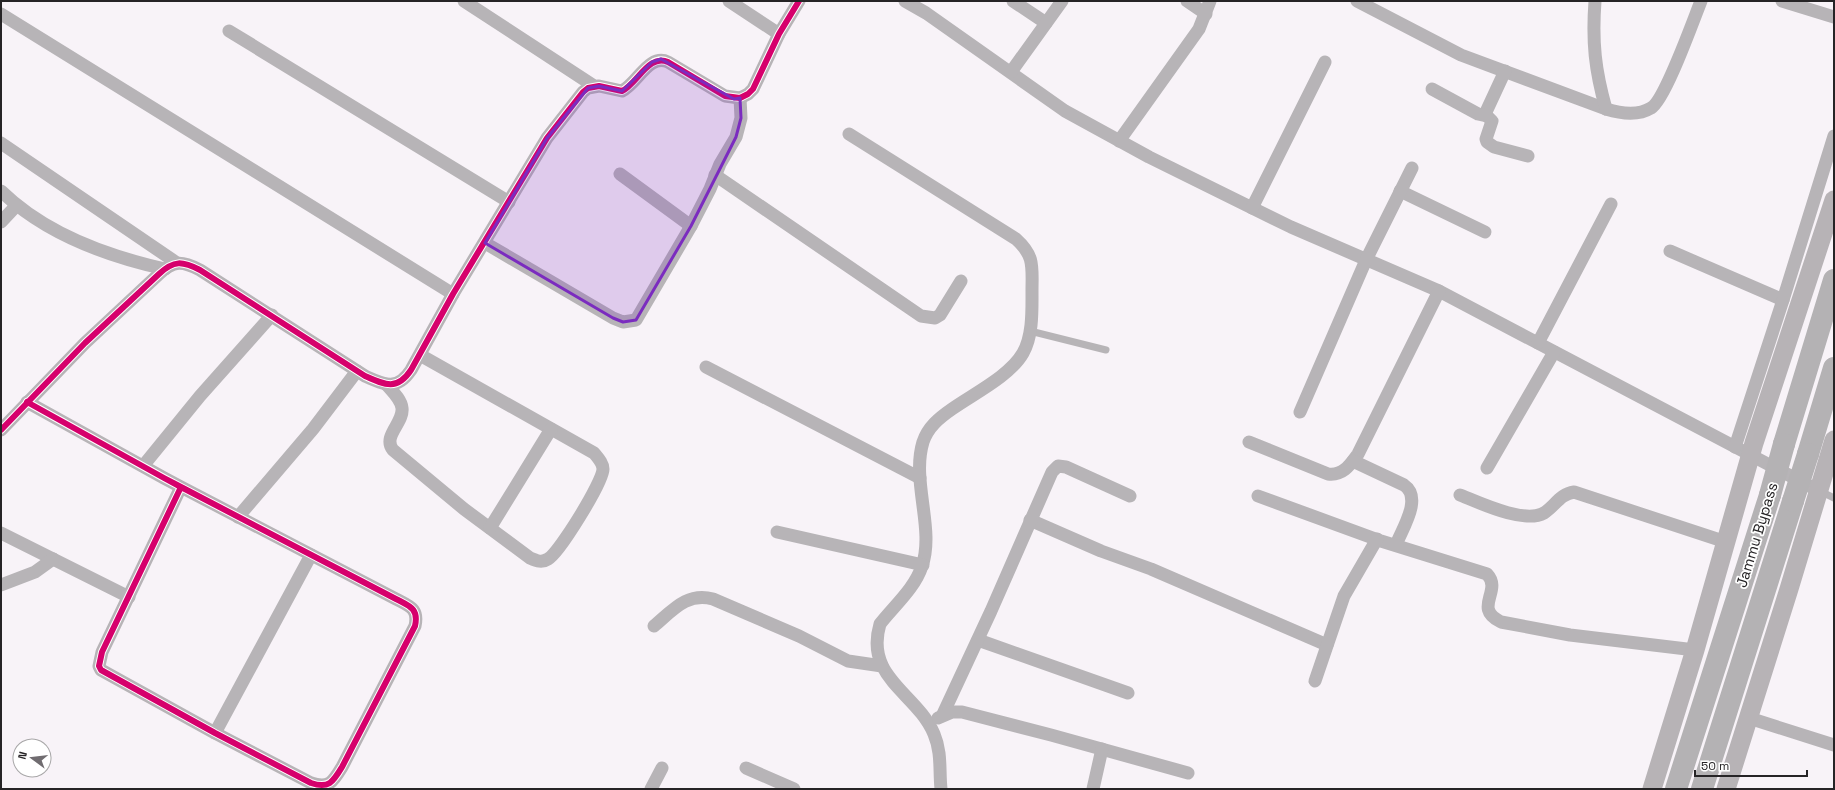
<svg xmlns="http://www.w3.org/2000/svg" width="1835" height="790" viewBox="0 0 1835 790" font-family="'Space Grotesk',sans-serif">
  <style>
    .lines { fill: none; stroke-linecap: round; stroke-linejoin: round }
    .lane { stroke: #b7b4b7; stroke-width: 7 }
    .street { stroke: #b7b4b7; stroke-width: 13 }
    .secondary { stroke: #b7b3b6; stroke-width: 19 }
    .highway { stroke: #b4b2b4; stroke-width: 22 }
    .highway-bridge { stroke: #b4b2b4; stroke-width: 22 }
    .cycleway-casing { stroke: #fff; stroke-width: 8 }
    .cycleway { stroke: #d6006c; stroke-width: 6 }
    .marked { fill: #7b2cbf; fill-opacity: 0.2; stroke: #7b2cbf; stroke-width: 3; stroke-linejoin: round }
    .labels { text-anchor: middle; stroke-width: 3.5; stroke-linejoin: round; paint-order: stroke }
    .street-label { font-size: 15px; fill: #262426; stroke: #fff }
  </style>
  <rect width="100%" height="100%" fill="#f8f3f8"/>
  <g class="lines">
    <!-- lane -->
    <g class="lane">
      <path d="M1030,331L1106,350"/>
      <path d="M1820,491L1834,498"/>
    </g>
    <!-- street -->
    <g class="street">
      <path d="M464,1L594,86"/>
      <path d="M729,1L779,34"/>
      <path d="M905,1L926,13L1065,111L1149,157L1291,227L1439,291L1819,491"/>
      <path d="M1013,1L1046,23"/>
      <path d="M1187,1L1206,14"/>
      <path d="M1357,1L1461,55L1606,109C1619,113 1638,116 1651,108C1665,100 1693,21 1701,1"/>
      <path d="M1595,1C1592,42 1595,70 1606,109"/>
      <path d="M1782,1L1834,17"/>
      <path d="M1,14L453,294"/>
      <path d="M229,31L509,202"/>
      <path d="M1505,71L1486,112L1487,116L1492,121L1486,139L1487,142L1494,147L1528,156"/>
      <path d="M1011,72L1062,1"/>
      <path d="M1432,89L1478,114L1487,116"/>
      <path d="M849,134L1016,239C1035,256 1032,267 1032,291C1032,311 1033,335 1023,353C1010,376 973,394 952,409C939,418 928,427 923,442C911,481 935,529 922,566C915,588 894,606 880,624C864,678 917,693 934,734C942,753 939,770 941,789"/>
      <path d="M1119,141L1199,29L1210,1"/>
      <path d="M1,143L177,263"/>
      <path d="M620,174L691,226"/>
      <path d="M715,175L921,316L935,318L940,315L961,281"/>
      <path d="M1,191C45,234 106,256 165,269"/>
      <path d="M1400,191L1485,232"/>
      <path d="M1252,208L1325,62"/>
      <path d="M1,222L16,206"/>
      <path d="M485,243L613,318L623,322L636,320L691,226L710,189L720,164L736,137L741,118L740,98"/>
      <path d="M1670,251L1783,300"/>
      <path d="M1538,343L1611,204"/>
      <path d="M706,367L920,478"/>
      <path d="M386,384C392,391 401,399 402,408C404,423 382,436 393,450L464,509L530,558C537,561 542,563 548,559C559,553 603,482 603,469C603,463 598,458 594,453L420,355"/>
      <path d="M27,402L164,478L181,487L396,599C409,606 419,608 415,626L342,767C333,782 329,789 311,783L215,733L101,670L99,666L102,652L181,487"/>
      <path d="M1300,412L1366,260L1412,168"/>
      <path d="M1,430L85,343L159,274C174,260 182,261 200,270L365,376C385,385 397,391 411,370L453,294L547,138L583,92L588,88L599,86L622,91C637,84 649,53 668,62L725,96L740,98L748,94L753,89L779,34L799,1"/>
      <path d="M1249,442L1328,474C1343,476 1350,465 1358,454L1439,291"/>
      <path d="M1735,447L1783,300L1834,136"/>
      <path d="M1353,461L1404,485C1423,498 1402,529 1396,545"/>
      <path d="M143,466L200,396L272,315"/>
      <path d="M1487,468L1554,352"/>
      <path d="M1460,495C1480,503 1524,524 1544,513C1555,506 1560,494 1574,492L1726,542"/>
      <path d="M1258,496L1381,541L1487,574C1503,591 1472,608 1501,622L1570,635L1695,650"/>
      <path d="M238,517L313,429L357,371"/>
      <path d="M1030,520L1101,551L1151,569L1327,645"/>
      <path d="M490,528L551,429"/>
      <path d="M777,532L923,565"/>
      <path d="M1,533L129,597"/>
      <path d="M1,585L35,572L53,559"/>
      <path d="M654,626C673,610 687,592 713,599L799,636L848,661L882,666"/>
      <path d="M978,640L1128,693"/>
      <path d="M1315,681L1344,596L1377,539"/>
      <path d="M943,714L991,611L1052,472L1058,466L1066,467L1130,496"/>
      <path d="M938,718L952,712H962L1051,735L1188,773"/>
      <path d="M1749,718L1834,745"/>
      <path d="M215,733L311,555"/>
      <path d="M746,768L794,789"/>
      <path d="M651,789L662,768"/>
      <path d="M1093,789L1102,749"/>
    </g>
    <!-- secondary -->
    <g class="secondary">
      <path d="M1652,789L1695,650L1754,443L1834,200"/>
      <path d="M1726,789L1789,589L1834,440"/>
    </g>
    <!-- highway -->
    <g class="highway">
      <path d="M1784,444L1834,280"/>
      <path d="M1808,454L1834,368"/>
      <path d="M1676,789L1770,495"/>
      <path d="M1702,789L1793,501"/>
    </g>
    <!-- highway-bridge -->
    <g class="highway-bridge">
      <path d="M1770,495L1784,444"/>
      <path d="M1793,501L1808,454"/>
    </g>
    <defs>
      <g id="cycleway">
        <path d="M27,402L164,478L181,487L396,599C409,606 419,608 415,626L342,767C333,782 329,789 311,783L215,733L101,670L99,666L102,652L181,487"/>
        <path d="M1,430L85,343L159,274C174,260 182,261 200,270L365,376C385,385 397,391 411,370L453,294L547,138L583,92L588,88L599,86L622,91C637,84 649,53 668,62L725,96L740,98L748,94L753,89L779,34L799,1"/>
      </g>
    </defs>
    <!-- cycleway casing -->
    <use href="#cycleway" class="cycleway-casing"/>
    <!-- cycleway -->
    <use href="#cycleway" class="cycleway"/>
  </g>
  <!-- marked area -->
  <path class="marked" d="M661,59L734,99L740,98L741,118L736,137L691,226L636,320L623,322L613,318L485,243L547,138L588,88L599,86L622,91L652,62Z"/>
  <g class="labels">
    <!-- street labels -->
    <g class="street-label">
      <text transform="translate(1757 535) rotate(-73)" y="5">Jammu Bypass</text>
    </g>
  </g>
  <!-- border -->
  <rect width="1835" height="790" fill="none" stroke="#262426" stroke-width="4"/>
  <!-- north arrow -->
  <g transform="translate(32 758) rotate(285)"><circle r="19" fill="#ffffff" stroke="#a8a7a8"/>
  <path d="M0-3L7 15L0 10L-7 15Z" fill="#706c70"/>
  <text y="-6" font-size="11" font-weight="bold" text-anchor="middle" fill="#262426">N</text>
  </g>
  <!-- scale -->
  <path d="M1695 770v6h112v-6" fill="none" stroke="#262426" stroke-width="2"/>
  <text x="1701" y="770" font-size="12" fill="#262426" stroke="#ffffff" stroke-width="3" paint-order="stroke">50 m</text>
</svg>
